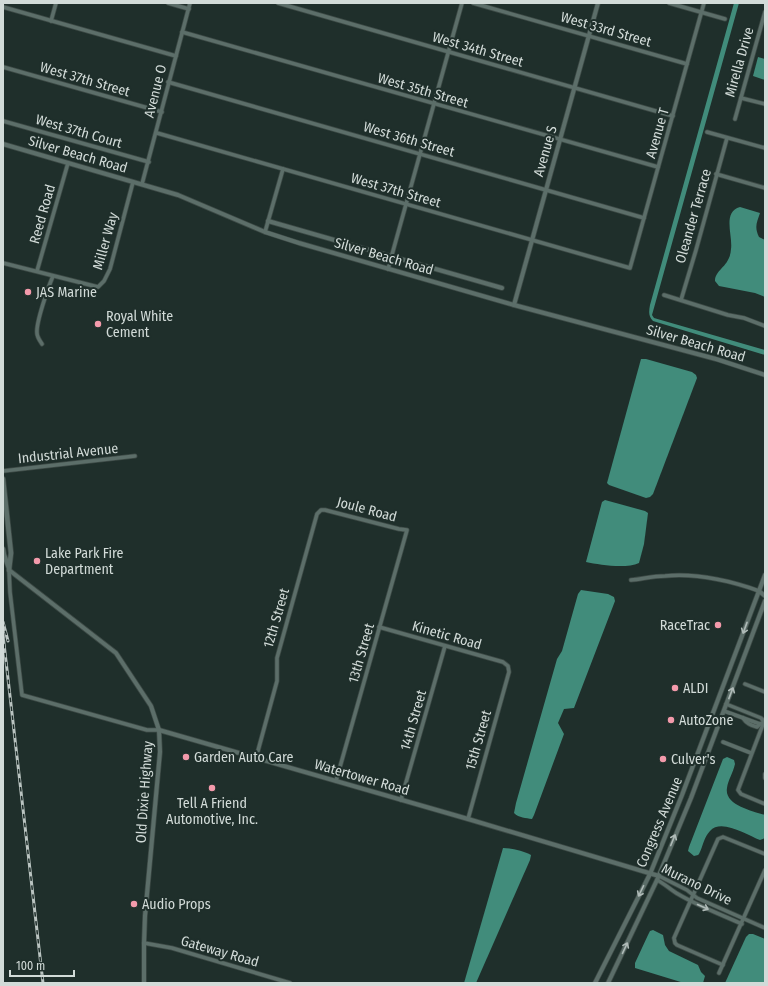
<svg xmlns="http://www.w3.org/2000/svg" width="768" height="986" viewBox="0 0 768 986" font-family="'Fira Sans Condensed',sans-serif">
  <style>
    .water { fill: #418c7b }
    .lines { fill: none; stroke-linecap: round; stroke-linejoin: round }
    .minor-casing { stroke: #3d4a46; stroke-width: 5 }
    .tertiary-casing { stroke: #3d4a46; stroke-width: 5.5 }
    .secondary-casing { stroke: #3d4a46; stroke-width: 6 }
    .minor { stroke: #5c6e69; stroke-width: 3.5 }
    .tertiary { stroke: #5c6e69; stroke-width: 4 }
    .secondary { stroke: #5c6e69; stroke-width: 4.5 }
    .rail-casing { stroke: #bac4c1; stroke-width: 3 }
    .rail { stroke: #1f2f2b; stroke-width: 1.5; stroke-dasharray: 4.5; stroke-linecap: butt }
    .oneway { stroke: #afbab7 }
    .poi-dot { fill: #f39aab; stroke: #1f2f2b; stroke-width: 1.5 }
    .labels { text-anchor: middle; stroke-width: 4; stroke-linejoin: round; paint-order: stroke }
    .street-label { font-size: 14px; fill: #d2dbd8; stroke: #1f2f2b }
    .poi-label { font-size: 14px; fill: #d2dbd8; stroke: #1f2f2b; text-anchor: start }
  </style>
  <rect width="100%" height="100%" fill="#1f2f2b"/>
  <!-- water -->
  <g class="water">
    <path d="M734,3H739L652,315L654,318L765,350V355L653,321C648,316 649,311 650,305Z"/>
    <path d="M758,57L765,59V80L753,76Z"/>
    <path d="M740,207L760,213C757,222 754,227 759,237L765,240V297L755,293L719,286L715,281C715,269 730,267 731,249C733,236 722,212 740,207Z"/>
    <path d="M641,359H646L692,372L696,375L697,378L653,494L650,497L646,498L609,485L607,483Z"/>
    <path d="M605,500L645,511L648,513L644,544L639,563C626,569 600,565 586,562L602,502Z"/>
    <path d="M581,590L608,594L614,597L615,601L574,708L564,709L558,723L564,734L534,815L532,819C526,818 519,818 514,813L516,803L557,659L562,651L578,594Z"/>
    <path d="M727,757L734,760L735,764C733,773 728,780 727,788C724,805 753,811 765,815V838L760,840C747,835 721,818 710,831C704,837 703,846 699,854L698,855L694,856L688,851L689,847L723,759Z"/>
    <path d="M503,848C511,848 524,851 531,855L530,860L476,983H464Z"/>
    <path d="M653,930L663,935L665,945L669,951L698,965L701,972L705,976L703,983H684L635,968V963L648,935L650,931Z"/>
    <path d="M749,934H753L765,939V983H725L746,937Z"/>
  </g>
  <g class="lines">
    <defs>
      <g id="minor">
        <path d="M168,3L189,9"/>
        <path d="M278,3L673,116"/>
        <path d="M473,3L687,64"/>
        <path d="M669,3L725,19"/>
        <path d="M3,7L176,56"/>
        <path d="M51,21L56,3"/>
        <path d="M182,32L658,167"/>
        <path d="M3,67L162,112"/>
        <path d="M168,82L644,218"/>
        <path d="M741,98L765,104"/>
        <path d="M735,119L765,12"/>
        <path d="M3,121L149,162"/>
        <path d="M707,132L765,148"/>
        <path d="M157,133L630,268L704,3"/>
        <path d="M716,174L765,188"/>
        <path d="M142,184L190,3"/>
        <path d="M265,232L283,169"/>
        <path d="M3,263L98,287L104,281L110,269L133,182"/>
        <path d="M388,269L462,3"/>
        <path d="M37,271L68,163"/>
        <path d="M664,295L728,315L744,318L765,326"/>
        <path d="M681,300L696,250L727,138"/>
        <path d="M42,344C40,341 37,337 37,333C36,322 48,288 53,276"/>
        <path d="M3,471L135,456"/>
        <path d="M9,570L10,592L22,695L147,730H159"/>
        <path d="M631,580C642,579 653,576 665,576C697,573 728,580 759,591"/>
        <path d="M379,627L503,662L508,666L509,672L468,819"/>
        <path d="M745,684L765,692"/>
        <path d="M726,704L761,718L764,722"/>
        <path d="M724,711L760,724L764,722"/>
        <path d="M743,718C747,724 751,725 757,727L760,724"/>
        <path d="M765,719L738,790L741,794L765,804"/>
        <path d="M723,742L751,753"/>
        <path d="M256,758L277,681V658L317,514L321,510H325L399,529L407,530L336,781"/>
        <path d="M765,774V778"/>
        <path d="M401,800L445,646"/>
        <path d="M659,876L687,890L697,898L765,928"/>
        <path d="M657,880C665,884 671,890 678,894C698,906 720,914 742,924"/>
        <path d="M144,943L172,948L290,983"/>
        <path d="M723,965L677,945L675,943L674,938L718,839L723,837L765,854"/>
        <path d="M719,973L765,870"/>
      </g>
      <g id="tertiary">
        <path d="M3,144L178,195L265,232L299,243L514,305L716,359L765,375"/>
        <path d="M268,221L502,288"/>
        <path d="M514,305L598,3"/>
        <path d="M9,570L116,653L151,706L159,730L160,752L145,916L144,943V983"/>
        <path d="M759,591L765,596"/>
        <path d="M159,730L468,819L659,876"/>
        <path d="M595,983L650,874L682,795L765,575"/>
        <path d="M608,983L657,880L691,798L765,601"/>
      </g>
      <g id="secondary">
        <path d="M3,479L11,553L9,570"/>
        <path d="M3,549L4,555L9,568"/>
      </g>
    </defs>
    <!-- minor casing -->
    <use href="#minor" class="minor-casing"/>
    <!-- tertiary casing -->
    <use href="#tertiary" class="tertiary-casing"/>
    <!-- secondary casing -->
    <use href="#secondary" class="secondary-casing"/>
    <!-- minor -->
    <use href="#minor" class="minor"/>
    <!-- tertiary -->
    <use href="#tertiary" class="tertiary"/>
    <!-- secondary -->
    <use href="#secondary" class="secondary"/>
    <defs>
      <g id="rail">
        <path d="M3,622L8,641"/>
        <path d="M3,635L43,983"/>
      </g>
    </defs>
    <!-- rail casing -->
    <use href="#rail" class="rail-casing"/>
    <!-- rail -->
    <use href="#rail" class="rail"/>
  </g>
  <!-- one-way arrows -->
  <defs><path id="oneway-shaft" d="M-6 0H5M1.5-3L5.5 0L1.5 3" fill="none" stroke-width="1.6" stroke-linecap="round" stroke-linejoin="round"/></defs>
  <g class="oneway">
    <use href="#oneway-shaft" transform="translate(745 628) rotate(110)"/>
    <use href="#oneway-shaft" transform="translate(731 693) rotate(-69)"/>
    <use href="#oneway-shaft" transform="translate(673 840) rotate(-68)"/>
    <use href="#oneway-shaft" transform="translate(641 891) rotate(116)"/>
    <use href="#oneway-shaft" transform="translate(703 907) rotate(24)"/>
    <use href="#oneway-shaft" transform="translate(625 948) rotate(-65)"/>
  </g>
  <!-- markers -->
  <g class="poi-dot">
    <circle cx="28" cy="292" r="4"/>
    <circle cx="98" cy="324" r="4"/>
    <circle cx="37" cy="561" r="4"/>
    <circle cx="718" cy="625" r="4"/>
    <circle cx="675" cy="688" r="4"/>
    <circle cx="671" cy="720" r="4"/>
    <circle cx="186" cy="757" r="4"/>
    <circle cx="663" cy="759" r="4"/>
    <circle cx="212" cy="788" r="4"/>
    <circle cx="134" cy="904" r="4"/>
  </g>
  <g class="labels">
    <!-- street labels -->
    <g class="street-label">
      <text transform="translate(606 29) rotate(16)" y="5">West 33rd Street</text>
      <text transform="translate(478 49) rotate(16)" y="5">West 34th Street</text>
      <text transform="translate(739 62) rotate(-74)" y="5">Mirella Drive</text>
      <text transform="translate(85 79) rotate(16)" y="5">West 37th Street</text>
      <text transform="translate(423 90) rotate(16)" y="5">West 35th Street</text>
      <text transform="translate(155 91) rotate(-76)" y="5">Avenue O</text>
      <text transform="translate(79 131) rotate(16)" y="5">West 37th Court</text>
      <text transform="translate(657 133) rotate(-74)" y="5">Avenue T</text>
      <text transform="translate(409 139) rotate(16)" y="5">West 36th Street</text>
      <text transform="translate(545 151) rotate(-74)" y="5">Avenue S</text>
      <text transform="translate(78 154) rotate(16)" y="5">Silver Beach Road</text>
      <text transform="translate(396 190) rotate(16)" y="5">West 37th Street</text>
      <text transform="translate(42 214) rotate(-74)" y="5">Reed Road</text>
      <text transform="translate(693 216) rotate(-74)" y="5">Oleander Terrace</text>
      <text transform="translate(105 241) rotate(-74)" y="5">Miller Way</text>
      <text transform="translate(384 256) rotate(16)" y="5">Silver Beach Road</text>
      <text transform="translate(696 343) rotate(16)" y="5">Silver Beach Road</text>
      <text transform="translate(68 453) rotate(-6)" y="5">Industrial Avenue</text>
      <text transform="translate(367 509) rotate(15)" y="5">Joule Road</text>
      <text transform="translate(276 618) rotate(-74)" y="5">12th Street</text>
      <text transform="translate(447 635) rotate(16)" y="5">Kinetic Road</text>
      <text transform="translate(361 653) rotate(-74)" y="5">13th Street</text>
      <text transform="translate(413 720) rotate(-74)" y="5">14th Street</text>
      <text transform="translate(478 740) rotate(-74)" y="5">15th Street</text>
      <text transform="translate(362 777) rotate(16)" y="5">Watertower Road</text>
      <text transform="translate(144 792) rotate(-86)" y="5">Old Dixie Highway</text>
      <text transform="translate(659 822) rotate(-67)" y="5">Congress Avenue</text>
      <text transform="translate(697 884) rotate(26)" y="5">Murano Drive</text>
      <text transform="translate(220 951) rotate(16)" y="5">Gateway Road</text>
    </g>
    <!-- poi labels -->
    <g class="poi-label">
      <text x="36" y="297">JAS Marine</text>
      <text x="106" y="321">Royal White<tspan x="106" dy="16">Cement</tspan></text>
      <text x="45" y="558">Lake Park Fire<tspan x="45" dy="16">Department</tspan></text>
      <text x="710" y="630" text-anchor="end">RaceTrac</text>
      <text x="683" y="693">ALDI</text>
      <text x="679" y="725">AutoZone</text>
      <text x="194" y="762">Garden Auto Care</text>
      <text x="671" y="764">Culver's</text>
      <text x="212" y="808" text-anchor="middle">Tell A Friend<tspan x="212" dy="16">Automotive, Inc.</tspan></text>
      <text x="142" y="909">Audio Props</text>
    </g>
  </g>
  <!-- border -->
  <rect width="768" height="986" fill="none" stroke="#d2dbd8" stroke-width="8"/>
  <!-- scale -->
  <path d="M10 970v6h64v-6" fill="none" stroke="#d2dbd8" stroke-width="2"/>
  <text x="16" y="970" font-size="12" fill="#d2dbd8" stroke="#1f2f2b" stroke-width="3" paint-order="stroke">100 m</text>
</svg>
